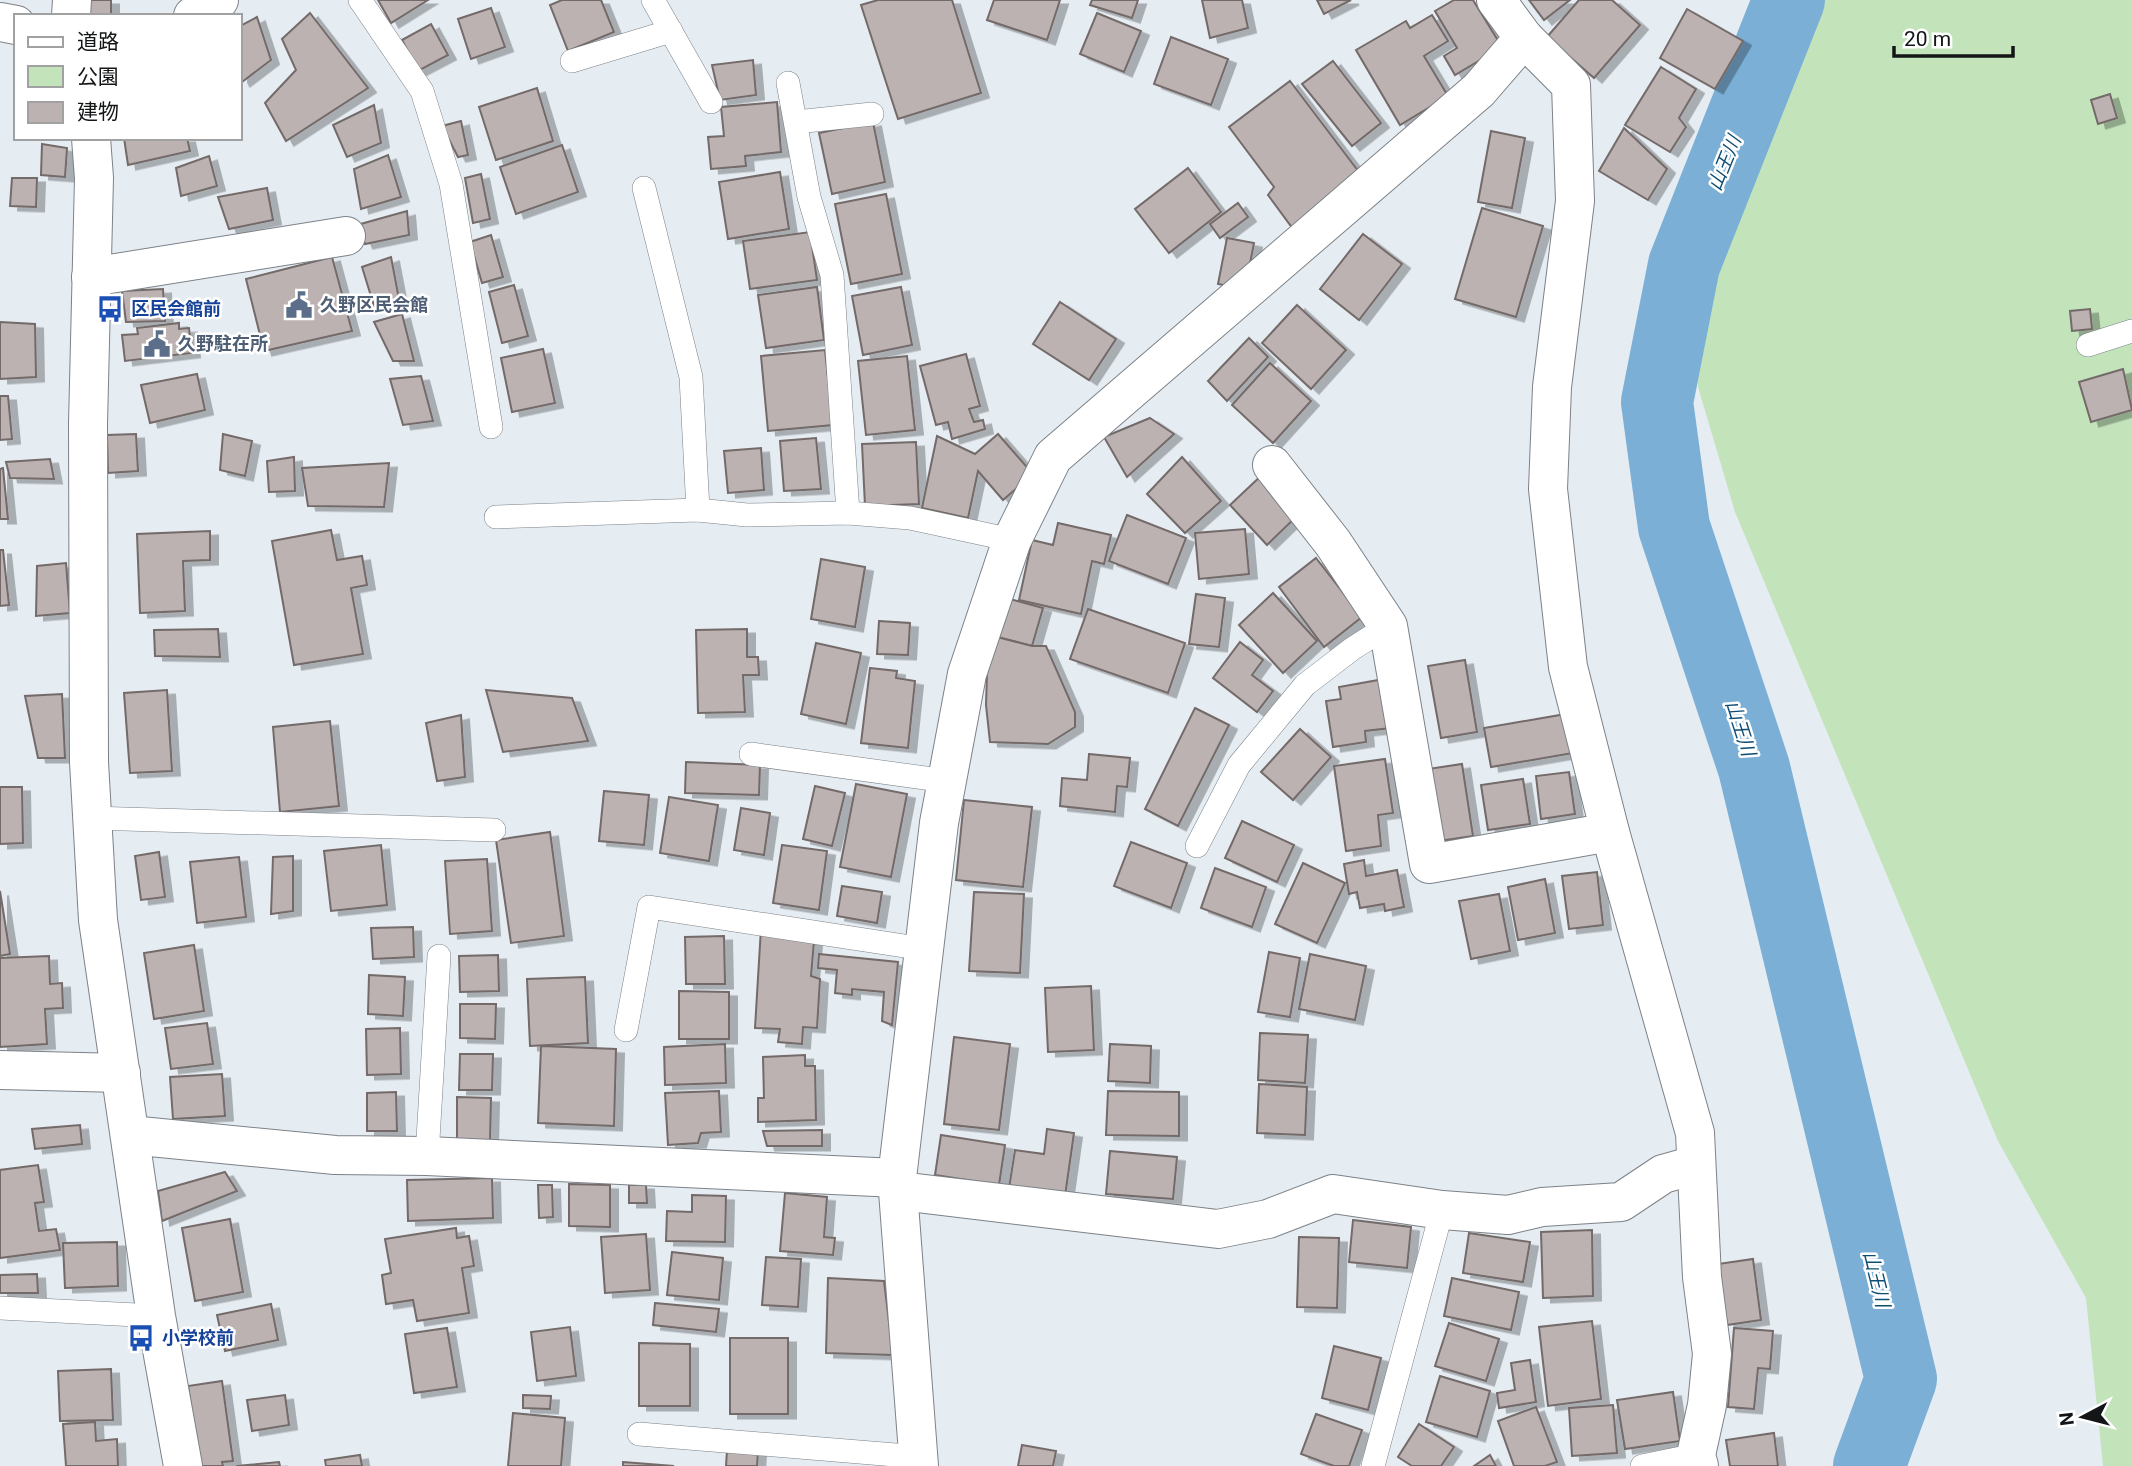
<svg xmlns="http://www.w3.org/2000/svg" width="2132" height="1466" viewBox="0 0 2132 1466" font-family="Roboto,'Noto Sans JP',sans-serif">
  <style>
    .green { fill: #c3e4bb }
    .lines { fill: none; stroke-linecap: round; stroke-linejoin: round }
    .river { stroke: #7bafd6; stroke-width: 72 }
    .building { fill: #bcb2b1; stroke: #736a69; stroke-width: 2; filter: url(#shadow) }
    .service-casing { stroke: #7c8288; stroke-width: 24 }
    .minor-casing { stroke: #7c8288; stroke-width: 40 }
    .tertiary-casing { stroke: #7c8288; stroke-width: 40 }
    .service { stroke: #fff; stroke-width: 23 }
    .minor { stroke: #fff; stroke-width: 38 }
    .tertiary { stroke: #fff; stroke-width: 38 }
    .labels { text-anchor: middle; stroke-width: 5; stroke-linejoin: round; paint-order: stroke }
    .service-label { font-size: 18px; font-weight: bold; fill: #4e5e75; stroke: #fff; text-anchor: start }
    .transit-label { font-size: 18px; font-weight: bold; fill: #164399; stroke: #fff; text-anchor: start }
    .water-label { font-size: 19px; font-style: italic; fill: #0f4e74; stroke: #fff }
  </style>
  <defs>
    <filter id="shadow"><feDropShadow dx="8" dy="4.5" stdDeviation="0" flood-color="#0004"/></filter>
  </defs>
  <rect width="100%" height="100%" fill="#e5ecf2"/>
  <!-- green -->
  <path class="green" d="M1781,0H2132V1466H2103L2086,1298L1998,1141L1735,512L1698,387L1690,254L1739,58Z"/>
  <g class="lines">
    <!-- river -->
    <path class="river" d="M1789,0L1684,265L1657,402L1674,527L1754,768L1901,1379L1869,1466"/>
  </g>
  <!-- building -->
  <g class="building">
    <rect x="87" y="0" width="24" height="16"/>
    <path d="M378,0H428L391,23Z"/>
    <path d="M562,0H601L614,32L568,51L550,5Z"/>
    <path d="M878,0H952L981,93L898,119L861,5Z"/>
    <path d="M994,0H1060L1047,40L987,20Z"/>
    <path d="M1092,0H1138L1132,18L1090,5Z"/>
    <path d="M1202,0H1242L1248,28L1210,38Z"/>
    <path d="M1317,0H1351L1324,14Z"/>
    <path d="M1454,0H1473L1502,47L1455,75L1444,56L1457,48L1435,11Z"/>
    <path d="M1529,0H1570L1544,20Z"/>
    <path d="M1579,0H1612L1640,25L1594,78L1547,37Z"/>
    <path d="M491,8L505,47L471,59L458,19Z"/>
    <path d="M1687,9L1743,41L1715,89L1660,58Z"/>
    <path d="M310,13L368,88L286,141L265,103L296,70L282,39Z"/>
    <path d="M1097,13L1141,31L1124,72L1080,54Z"/>
    <path d="M1432,15L1448,41L1424,56L1448,96L1400,125L1356,50L1406,21L1410,28Z"/>
    <path d="M257,17L271,60L242,82L240,78V26Z"/>
    <path d="M431,24L448,55L418,71L402,40Z"/>
    <path d="M1171,37L1228,59L1211,105L1154,84Z"/>
    <path d="M753,60L756,95L720,100L712,65Z"/>
    <path d="M1333,61L1381,123L1352,146L1302,84Z"/>
    <path d="M1661,67L1696,89L1679,118L1686,127L1670,152L1625,125Z"/>
    <path d="M1290,81L1365,180L1296,233L1268,195L1274,187L1229,127Z"/>
    <path d="M537,88L553,141L496,160L479,107Z"/>
    <path d="M2110,94L2117,118L2098,124L2091,100Z"/>
    <path d="M777,102L781,152L745,156L746,166L711,169L708,137L724,136L721,107Z"/>
    <path d="M374,105L381,143L347,157L333,125Z"/>
    <path d="M461,121L468,155L458,157L442,126Z"/>
    <path d="M873,122L885,182L832,194L819,133Z"/>
    <path d="M1624,128L1667,169L1648,200L1599,171Z"/>
    <path d="M1491,131L1525,138L1512,208L1478,202Z"/>
    <path d="M124,138H187L190,151L128,165Z"/>
    <path d="M42,144L67,148L65,177L41,175Z"/>
    <path d="M562,145L578,192L516,214L500,167Z"/>
    <path d="M388,155L401,197L361,209L354,169Z"/>
    <path d="M209,156L217,186L181,196L176,168Z"/>
    <path d="M1188,168L1221,212L1169,253L1135,209Z"/>
    <path d="M780,172L789,229L728,239L719,182Z"/>
    <path d="M481,174L490,219L473,223L465,178Z"/>
    <path d="M12,178H37L36,207L10,206Z"/>
    <path d="M267,188L273,220L229,229L218,197Z"/>
    <path d="M886,194L902,274L851,284L835,204Z"/>
    <path d="M1238,203L1248,217L1220,238L1210,224Z"/>
    <path d="M1482,208L1543,226L1516,317L1455,299Z"/>
    <path d="M407,211L409,235L365,244L357,225Z"/>
    <path d="M810,232L817,280L750,289L743,241Z"/>
    <path d="M1363,234L1402,264L1359,320L1320,289Z"/>
    <path d="M491,235L503,277L482,283L470,242Z"/>
    <path d="M1227,238L1254,243L1245,289L1218,284Z"/>
    <path d="M332,257L352,331L264,351L246,279Z"/>
    <path d="M391,257L399,299L374,306L362,267Z"/>
    <path d="M514,285L528,336L502,343L489,292Z"/>
    <path d="M817,287L824,340L766,348L758,295Z"/>
    <path d="M901,287L912,345L863,355L852,296Z"/>
    <path d="M163,289L165,321L126,322L122,291Z"/>
    <path d="M1060,302L1116,339L1089,380L1033,344Z"/>
    <path d="M1297,305L1346,350L1311,389L1262,343Z"/>
    <path d="M2090,309L2092,329L2072,331L2070,311Z"/>
    <path d="M402,314L414,361H393L374,322Z"/>
    <path d="M0,322L35,324L36,377L0,379Z"/>
    <path d="M179,323V329L189,328L192,353L125,361L122,335L138,334L137,328Z"/>
    <path d="M1249,338L1268,357L1227,401L1208,381Z"/>
    <path d="M543,349L555,403L512,412L501,358Z"/>
    <path d="M825,350L833,425L768,431L761,356Z"/>
    <path d="M966,354L980,406L969,409L974,422L983,420L985,429L952,439L948,422L936,425L920,366Z"/>
    <path d="M907,356L915,430L866,435L858,361Z"/>
    <path d="M1270,363L1311,401L1273,443L1232,405Z"/>
    <path d="M2123,369L2132,410L2091,422L2079,382Z"/>
    <path d="M197,374L205,410L150,423L141,385Z"/>
    <path d="M421,376L433,421L403,425L390,379Z"/>
    <path d="M0,396H8L12,439L0,440Z"/>
    <path d="M1150,418L1174,434L1127,477L1104,437Z"/>
    <path d="M136,434L138,471L108,473L107,435Z"/>
    <path d="M223,434L252,441L245,476L220,470Z"/>
    <path d="M998,434L1033,474L1003,500L978,471L968,518L922,508L937,436L975,454Z"/>
    <path d="M816,438L821,489L784,491L780,441Z"/>
    <path d="M916,442L919,504L865,506L862,444Z"/>
    <path d="M761,448L764,490L728,493L724,451Z"/>
    <path d="M294,457L295,491L269,492L267,461Z"/>
    <path d="M1182,457L1221,501L1185,533L1147,494Z"/>
    <path d="M50,459L54,479L10,478L6,462Z"/>
    <path d="M389,463L384,507L308,506L302,468Z"/>
    <path d="M3,468L8,519H0V469Z"/>
    <path d="M1264,473L1301,512L1267,545L1230,505Z"/>
    <path d="M1127,515L1186,538L1168,584L1109,561Z"/>
    <path d="M1058,523L1111,535L1104,564L1092,561L1081,614L1019,600L1032,540L1053,545Z"/>
    <path d="M1245,529L1249,574L1199,579L1195,533Z"/>
    <path d="M331,530L337,560L362,556L367,585L351,588L363,654L294,665L272,541Z"/>
    <path d="M210,531V560L183,561L185,611L140,613L137,534Z"/>
    <path d="M0,550H3L9,605L0,606Z"/>
    <path d="M1316,558L1362,617L1324,647L1279,587Z"/>
    <path d="M821,559L865,567L855,627L811,619Z"/>
    <path d="M66,563L70,613L36,616L37,566Z"/>
    <path d="M1273,593L1317,641L1283,673L1239,625Z"/>
    <path d="M1196,594L1225,598L1219,647L1189,644Z"/>
    <path d="M1010,599L1043,608L1032,646L997,637Z"/>
    <path d="M1088,609L1185,643L1168,693L1070,659Z"/>
    <path d="M879,621L910,623L908,655L877,654Z"/>
    <path d="M218,629L220,657L155,656L154,630Z"/>
    <path d="M747,629V657H758L759,675H743L745,712L698,713L696,630Z"/>
    <path d="M997,637L1032,646H1046L1075,712V727L1048,744L990,742L986,705L987,673Z"/>
    <path d="M1240,642L1263,660L1252,675L1273,691L1257,712L1213,678Z"/>
    <path d="M816,643L861,653L846,724L801,714Z"/>
    <path d="M1465,660L1477,732L1441,738L1428,666Z"/>
    <path d="M870,668L897,671L896,678L915,681L908,748L861,743Z"/>
    <path d="M1384,679L1391,728L1365,731L1366,742L1333,747L1326,701L1341,699L1339,687Z"/>
    <path d="M167,690L172,771L130,773L124,693Z"/>
    <path d="M486,690L572,698L588,741L503,752Z"/>
    <path d="M62,694L65,758H38L25,696Z"/>
    <path d="M1195,708L1229,725L1178,826L1145,809Z"/>
    <path d="M1566,714L1573,753L1491,767L1484,728Z"/>
    <path d="M461,715L465,777L437,781L426,723Z"/>
    <path d="M330,721L339,806L280,812L273,727Z"/>
    <path d="M1300,729L1331,757L1293,800L1261,772Z"/>
    <path d="M1089,754L1130,758L1127,787L1117,786L1115,812L1060,806L1062,778L1087,780Z"/>
    <path d="M1385,759L1393,813L1378,815L1381,846L1346,851L1334,766Z"/>
    <path d="M686,762L760,765L759,795L685,793Z"/>
    <path d="M1462,764L1473,836L1439,841L1428,769Z"/>
    <path d="M1569,772L1575,814L1541,819L1536,776Z"/>
    <path d="M1523,779L1530,824L1488,830L1481,785Z"/>
    <path d="M856,784L907,794L891,877L840,867Z"/>
    <path d="M815,786L845,793L832,846L803,839Z"/>
    <path d="M0,787H22L23,843L0,844Z"/>
    <path d="M604,791L649,795L644,845L599,841Z"/>
    <path d="M669,797L718,805L709,861L660,853Z"/>
    <path d="M964,800L1032,807L1023,887L956,880Z"/>
    <path d="M741,808L770,813L764,855L734,850Z"/>
    <path d="M1242,821L1294,845L1277,882L1225,858Z"/>
    <path d="M550,832L564,936L511,943L496,840Z"/>
    <path d="M1131,842L1187,863L1171,908L1114,886Z"/>
    <path d="M381,845L387,905L331,911L324,851Z"/>
    <path d="M782,845L827,851L819,910L773,903Z"/>
    <path d="M159,852L165,897L141,900L135,856Z"/>
    <path d="M293,856V911L271,914L273,857Z"/>
    <path d="M239,857L246,917L197,923L190,862Z"/>
    <path d="M487,859L492,931L450,934L445,861Z"/>
    <path d="M1364,860L1366,876L1397,870L1404,907L1385,911L1384,904L1360,908L1357,892L1349,894L1344,864Z"/>
    <path d="M1303,863L1345,883L1317,943L1275,924Z"/>
    <path d="M1215,868L1266,887L1252,927L1201,908Z"/>
    <path d="M1597,872L1603,925L1569,929L1562,876Z"/>
    <path d="M1545,879L1555,933L1518,940L1508,887Z"/>
    <path d="M842,886L882,892L877,923L837,916Z"/>
    <path d="M0,891L10,954L0,956Z"/>
    <path d="M974,892L1024,894L1020,973L969,971Z"/>
    <path d="M1499,894L1510,951L1471,959L1459,901Z"/>
    <path d="M413,927L414,957L373,959L371,928Z"/>
    <path d="M761,928L814,941L811,976L820,979L817,1028L803,1027L802,1044L778,1042L780,1029L755,1028Z"/>
    <path d="M724,936L725,984H686L685,937Z"/>
    <path d="M194,945L204,1011L154,1019L144,953Z"/>
    <path d="M1269,952L1300,958L1290,1017L1258,1012Z"/>
    <path d="M819,954L898,962L892,1025L882,1021L884,992L852,989V995L835,993L837,970L818,968Z"/>
    <path d="M1310,954L1366,966L1355,1020L1299,1009Z"/>
    <path d="M498,955L499,991L460,992L459,956Z"/>
    <path d="M49,956L50,984L62,983L63,1008L45,1009L47,1044L0,1047V958Z"/>
    <path d="M369,975L405,977L403,1016L368,1014Z"/>
    <path d="M585,977L588,1043L530,1046L527,979Z"/>
    <path d="M1091,986L1094,1050L1048,1052L1045,988Z"/>
    <path d="M679,991L729,992V1039H679Z"/>
    <path d="M460,1004H496L495,1039L460,1038Z"/>
    <path d="M207,1023L213,1064L171,1069L165,1028Z"/>
    <path d="M400,1028L401,1074L367,1075L366,1029Z"/>
    <path d="M1260,1033L1308,1035L1305,1083L1258,1080Z"/>
    <path d="M954,1037L1010,1044L999,1130L944,1124Z"/>
    <path d="M725,1044L726,1083L665,1085L664,1047Z"/>
    <path d="M1110,1044L1151,1046L1150,1083L1108,1081Z"/>
    <path d="M541,1046L616,1049L614,1126L538,1123Z"/>
    <path d="M460,1054H493L492,1090H459Z"/>
    <path d="M805,1055V1066H815L816,1120L758,1122V1098H764L763,1057Z"/>
    <path d="M222,1074L225,1116L173,1119L170,1077Z"/>
    <path d="M1259,1084L1307,1087L1305,1135L1257,1133Z"/>
    <path d="M719,1091L721,1132L701,1133L698,1143L668,1145L665,1093Z"/>
    <path d="M1108,1091L1179,1092V1136L1106,1135Z"/>
    <path d="M396,1092L397,1131H367V1093Z"/>
    <path d="M457,1097L491,1098L490,1141L457,1140Z"/>
    <path d="M80,1125L82,1144L35,1149L32,1129Z"/>
    <path d="M1047,1129L1074,1133L1065,1196L1009,1188L1015,1150L1044,1154Z"/>
    <path d="M822,1130V1146H767L763,1131Z"/>
    <path d="M941,1135L1005,1145L999,1185L935,1175Z"/>
    <path d="M1110,1151L1177,1157L1173,1199L1106,1194Z"/>
    <path d="M38,1165L44,1202L35,1203L39,1231L56,1229L60,1250L0,1258V1170Z"/>
    <path d="M225,1172L237,1191L162,1221L158,1191Z"/>
    <path d="M492,1178L493,1218L408,1221L407,1180Z"/>
    <path d="M569,1184L610,1185V1227L569,1226Z"/>
    <path d="M538,1185H552L553,1217L539,1218Z"/>
    <path d="M629,1185H646L647,1203H629Z"/>
    <path d="M785,1193L827,1197L824,1237L835,1238L833,1255L780,1251Z"/>
    <path d="M692,1195L726,1196L725,1242L666,1241L667,1211L692,1212Z"/>
    <path d="M230,1219L243,1292L195,1301L182,1228Z"/>
    <path d="M1353,1220L1411,1227L1407,1268L1349,1262Z"/>
    <path d="M456,1228L457,1238L469,1236L474,1266L462,1268L469,1313L417,1321L413,1300L386,1304L382,1275L391,1273L385,1239Z"/>
    <path d="M1592,1230L1593,1296L1543,1298L1541,1232Z"/>
    <path d="M1469,1233L1530,1242L1523,1282L1463,1273Z"/>
    <path d="M646,1234L650,1290L605,1293L601,1237Z"/>
    <path d="M1299,1237L1339,1238L1337,1308L1297,1307Z"/>
    <path d="M117,1242L118,1286L65,1288L63,1243Z"/>
    <path d="M672,1252L723,1258L719,1300L667,1295Z"/>
    <path d="M766,1257L801,1259L798,1307L762,1305Z"/>
    <path d="M1753,1259L1761,1320L1727,1325L1718,1264Z"/>
    <path d="M37,1274L38,1293H0V1275Z"/>
    <path d="M828,1278L884,1281L893,1355L826,1353Z"/>
    <path d="M1452,1278L1519,1292L1511,1330L1444,1316Z"/>
    <path d="M655,1303L719,1309L716,1332L653,1325Z"/>
    <path d="M271,1304L278,1340L225,1351L217,1315Z"/>
    <path d="M1592,1321L1601,1399L1548,1406L1539,1327Z"/>
    <path d="M1449,1323L1499,1339L1486,1381L1435,1366Z"/>
    <path d="M570,1327L576,1376L537,1381L531,1332Z"/>
    <path d="M447,1328L457,1387L414,1393L405,1334Z"/>
    <path d="M1734,1328L1773,1331L1770,1369L1758,1368L1754,1409L1728,1407Z"/>
    <rect x="730" y="1338" width="58" height="76"/>
    <path d="M639,1343L690,1344V1406H639Z"/>
    <path d="M1334,1346L1381,1358L1368,1410L1322,1398Z"/>
    <path d="M1530,1360L1536,1402L1499,1408L1497,1393L1515,1390L1511,1363Z"/>
    <path d="M111,1369L113,1420L60,1421L58,1371Z"/>
    <path d="M1440,1376L1490,1391L1477,1437L1426,1422Z"/>
    <path d="M222,1381L233,1461L222,1462L223,1466H200L188,1386Z"/>
    <path d="M1673,1392L1680,1441L1625,1449L1617,1400Z"/>
    <path d="M285,1395L289,1425L252,1431L247,1400Z"/>
    <path d="M523,1395L551,1396L550,1409L523,1408Z"/>
    <path d="M1613,1405L1617,1453L1572,1456L1569,1408Z"/>
    <path d="M1536,1407L1557,1462L1545,1466H1514L1498,1421Z"/>
    <path d="M513,1413L565,1418L561,1466H508Z"/>
    <path d="M1316,1414L1362,1430L1349,1466H1334L1301,1454Z"/>
    <path d="M95,1422L96,1441L117,1439L118,1466H66L63,1424Z"/>
    <path d="M1419,1424L1454,1447L1441,1466H1412L1398,1457Z"/>
    <path d="M1774,1433L1778,1466H1730L1726,1440Z"/>
    <path d="M1022,1445L1056,1451L1053,1466H1018Z"/>
    <path d="M727,1450L758,1451L757,1466H726Z"/>
    <path d="M360,1455L362,1466H326L325,1460Z"/>
    <path d="M1490,1455L1496,1466H1474Z"/>
    <path d="M279,1462L280,1466H236Z"/>
    <path d="M623,1462L674,1466H623Z"/>
  </g>
  <g class="lines">
    <defs>
      <g id="service">
        <path d="M360,0L422,91L451,184L491,427"/>
        <path d="M653,0L711,102"/>
        <path d="M572,61L671,31"/>
        <path d="M788,83L809,197L832,275L848,513"/>
        <path d="M796,122L872,114"/>
        <path d="M644,188L691,377L698,510"/>
        <path d="M2088,345L2132,331"/>
        <path d="M496,517L698,510L747,515L848,513L910,518L1012,540"/>
        <path d="M751,754L947,781"/>
        <path d="M91,818L494,830"/>
        <path d="M1197,846L1239,765L1305,685L1352,649L1388,626"/>
        <path d="M626,1030L649,907L924,949"/>
        <path d="M427,1156L439,956"/>
        <path d="M0,1308L156,1316"/>
        <path d="M639,1434L920,1457"/>
        <path d="M1373,1466L1442,1210"/>
        <path d="M1642,1466L1696,1455"/>
      </g>
      <g id="minor">
        <path d="M71,16L72,0"/>
        <path d="M193,16L219,0"/>
        <path d="M1524,38L1571,85L1575,201L1552,387L1548,489L1568,667L1610,832L1695,1133L1702,1277L1712,1354L1707,1405L1696,1455L1699,1466"/>
        <path d="M91,277L346,236"/>
        <path d="M1272,465L1333,543L1388,626L1429,864L1610,832"/>
        <path d="M0,1070L121,1073"/>
        <path d="M130,1135L335,1155L427,1156L897,1178"/>
        <path d="M900,1191L1218,1229L1268,1219L1333,1194L1442,1210L1508,1215L1542,1207L1621,1202L1663,1174L1695,1165"/>
        <path d="M919,1466L897,1178L939,823L967,674L1012,540L1053,457L1479,90L1524,38L1496,0"/>
      </g>
      <g id="tertiary">
        <path d="M0,22L16,25"/>
        <path d="M91,138L94,178L88,424L89,762L98,920L156,1316L183,1466"/>
      </g>
    </defs>
    <!-- service casing -->
    <use href="#service" class="service-casing"/>
    <!-- minor casing -->
    <use href="#minor" class="minor-casing"/>
    <!-- tertiary casing -->
    <use href="#tertiary" class="tertiary-casing"/>
    <!-- service -->
    <use href="#service" class="service"/>
    <!-- minor -->
    <use href="#minor" class="minor"/>
    <!-- tertiary -->
    <use href="#tertiary" class="tertiary"/>
  </g>
  <!-- icons -->
  <defs>
    <symbol id="civic-bare" viewBox="-9 -9 18 18"><path d="M-.6-6.5H3V-4.5H.6V-3L4-1V1h2V6H-6V1h2V-1L-.6-3ZM-1.2 2.5V6h2.4V2.5Z" fill="#5c6f8a" stroke="#fff" stroke-width="2.5" paint-order="stroke"/></symbol>
    <symbol id="bus-bare" viewBox="-9 -9 18 18"><path d="M-5-6H5V4H4V6H2V4H-2V6H-4V4H-5ZM-3.5-4V0h7V-4ZM-3.5 1.2v1.5H-2V1.2ZM2 1.2v1.5H3.5V1.2Z" fill="#1a4fb4" stroke="#fff" stroke-width="2.5" paint-order="stroke"/></symbol>
  </defs>
  <g fill-rule="evenodd">
    <use href="#civic-bare" x="280" y="286" width="38" height="38"/>
    <use href="#bus-bare" x="91" y="290" width="38" height="38"/>
    <use href="#civic-bare" x="138" y="325" width="38" height="38"/>
    <use href="#bus-bare" x="122" y="1319" width="38" height="38"/>
  </g>
  <g class="labels">
    <!-- service labels -->
    <g class="service-label">
      <text x="320" y="311">久野区民会館</text>
      <text x="178" y="350">久野駐在所</text>
    </g>
    <!-- transit labels -->
    <g class="transit-label">
      <text x="131" y="315">区民会館前</text>
      <text x="162" y="1344">小学校前</text>
    </g>
    <!-- water labels -->
    <g class="water-label">
      <text transform="translate(1724 163) rotate(-68)" y="7">山王川</text>
      <text transform="translate(1741 728) rotate(72)" y="7">山王川</text>
      <text transform="translate(1877 1279) rotate(76)" y="7">山王川</text>
    </g>
  </g>
  <!-- legend -->
  <rect x="14" y="14" width="228" height="126" fill="#ffffff" stroke="#a1a1a2" stroke-width="2"/>
  <rect x="28" y="37" width="35" height="10" fill="#ffffff" stroke="#a1a1a2" stroke-width="2"/>
  <text x="77" y="49" font-size="21" fill="#131517">道路</text>
  <rect x="28" y="66" width="35" height="21" fill="#c3e4bb" stroke="#a1a1a2" stroke-width="2"/>
  <text x="77" y="84" font-size="21" fill="#131517">公園</text>
  <rect x="28" y="102" width="35" height="21" fill="#bcb2b1" stroke="#a1a1a2" stroke-width="2"/>
  <text x="77" y="119" font-size="21" fill="#131517">建物</text>
  <!-- north arrow -->
  <g transform="translate(2083 1417) rotate(263)" stroke="#ffffff" stroke-width="5" paint-order="stroke">
  <path d="M0-5L12 26L0 18L-12 26Z" fill="#131517"/>
  <text y="-10" font-size="19" font-weight="bold" text-anchor="middle" fill="#131517">N</text>
  </g>
  <!-- scale -->
  <path d="M1894 46v10h119v-10" fill="none" stroke="#131517" stroke-width="3.5"/>
  <text x="1904" y="46" font-size="21" fill="#131517" stroke="#ffffff" stroke-width="5" paint-order="stroke">20 m</text>
</svg>
